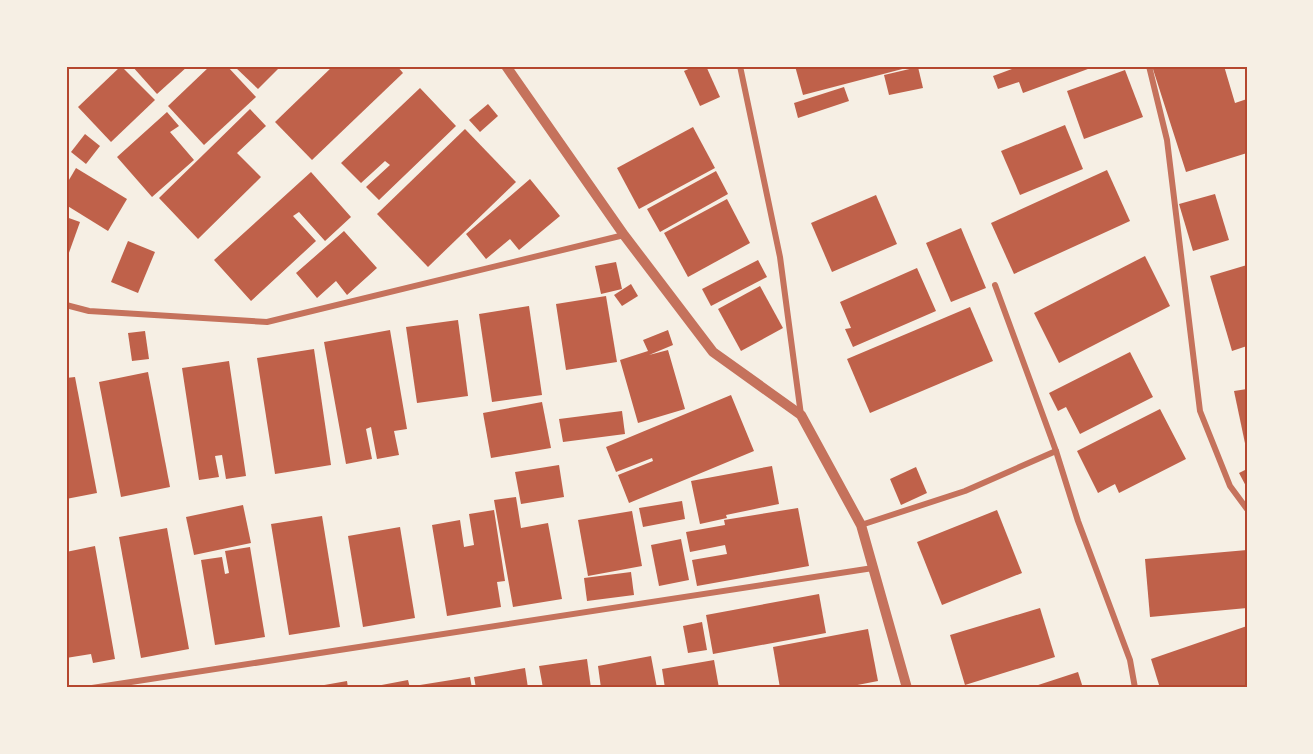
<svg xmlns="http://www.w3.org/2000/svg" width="1313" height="754" viewBox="0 0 1313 754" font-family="Poppins,sans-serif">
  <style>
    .building { fill: #bf614a }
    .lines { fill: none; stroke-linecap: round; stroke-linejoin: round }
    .minor { stroke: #c5725c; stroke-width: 6 }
    .tertiary { stroke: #c5725c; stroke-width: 10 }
    .neatline { fill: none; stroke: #b5482f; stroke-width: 2 }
  </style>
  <rect width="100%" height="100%" fill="#f6efe4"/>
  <!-- building -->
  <g class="building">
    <path d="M121,66L155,100L111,142L78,107Z"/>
    <path d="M132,66H188L157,94Z"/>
    <path d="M210,66H227L256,97L204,145L168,106Z"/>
    <path d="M234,66H281L258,89Z"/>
    <path d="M333,66H397L403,73L312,160L275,122Z"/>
    <path d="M695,66H706L720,97L700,106L684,71Z"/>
    <path d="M795,66H910V67L803,95Z"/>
    <path d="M1020,66H1096L1023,93L1019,82L998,89L993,76Z"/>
    <path d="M1152,66H1224L1235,103L1247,99V153L1186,172Z"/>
    <path d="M918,67L923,88L889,95L884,75Z"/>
    <path d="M1125,70L1143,117L1084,139L1067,91Z"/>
    <path d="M844,87L849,101L798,118L794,103Z"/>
    <path d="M420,88L456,126L379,200L366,187L390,165L385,161L361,183L341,163Z"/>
    <path d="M488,104L498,116L480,132L469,120Z"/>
    <path d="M250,109L266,126L237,153L261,177L198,239L159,198Z"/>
    <path d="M167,112L179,126L170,132L194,160L152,197L117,157Z"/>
    <path d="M1065,125L1083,169L1020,195L1001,151Z"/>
    <path d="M693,127L715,168L639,209L617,168Z"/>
    <path d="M465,129L516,182L428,267L377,214Z"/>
    <path d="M85,134L100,146L86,164L71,152Z"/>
    <path d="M76,168L127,199L108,231L66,205V185Z"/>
    <path d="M1107,170L1130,221L1014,274L991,223Z"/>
    <path d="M716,171L728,194L660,232L647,209Z"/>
    <path d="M311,172L351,217L325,241L299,212L293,216L316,241L251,301L214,260Z"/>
    <path d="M530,179L560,216L519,250L510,239L486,259L466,234Z"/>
    <path d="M1215,194L1229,240L1193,251L1179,204Z"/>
    <path d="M876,195L897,244L832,272L811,223Z"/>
    <path d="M727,199L750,243L688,277L664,233Z"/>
    <path d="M66,217L80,222L66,261Z"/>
    <path d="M961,228L986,288L951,302L926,243Z"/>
    <path d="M344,231L377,268L347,295L336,281L317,298L296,273Z"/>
    <path d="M128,241L155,252L138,293L111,282Z"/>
    <path d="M1145,256L1170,306L1059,363L1034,313Z"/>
    <path d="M758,260L767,277L711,306L702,289Z"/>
    <path d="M616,262L622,289L601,294L595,266Z"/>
    <path d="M1247,265V346L1232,351L1210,276Z"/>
    <path d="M917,268L936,311L853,347L845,329L851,328L840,302Z"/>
    <path d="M631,284L638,296L622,306L614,295Z"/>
    <path d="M760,286L783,328L741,351L718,309Z"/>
    <path d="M606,296L617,362L566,370L556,304Z"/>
    <path d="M529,306L542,395L492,402L479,314Z"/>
    <path d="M970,307L993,361L870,413L847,359Z"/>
    <path d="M458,320L468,396L417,403L406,327Z"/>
    <path d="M390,330L407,429L394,431L399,455L377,459L371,427L366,429L372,459L346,464L324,342Z"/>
    <path d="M668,330L673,345L649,355L668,350L685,409L638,423L620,360L648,351L643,340Z"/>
    <path d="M145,331L149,359L132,361L128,333Z"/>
    <path d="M314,349L331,465L275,474L257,358Z"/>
    <path d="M1130,352L1153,397L1080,434L1066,407L1058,411L1049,393Z"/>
    <path d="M229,361L246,476L226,479L222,455L215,456L219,477L199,480L182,368Z"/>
    <path d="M148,372L170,487L121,497L99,382Z"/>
    <path d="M75,377L97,493L66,499V378Z"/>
    <path d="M1247,389V448H1246L1234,391Z"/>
    <path d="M731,395L754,451L629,503L618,475L653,461L652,458L616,472L606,447Z"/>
    <path d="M542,402L551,448L491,458L483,413Z"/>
    <path d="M1160,409L1186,459L1119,493L1115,484L1098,493L1077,451Z"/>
    <path d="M622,411L625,434L563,442L559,419Z"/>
    <path d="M559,465L564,497L521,504L515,472Z"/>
    <path d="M772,466L779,504L726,515L727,518L700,524L691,481Z"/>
    <path d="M916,467L927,493L901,505L890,479Z"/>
    <path d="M1247,469V488L1239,473Z"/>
    <path d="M516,497L521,528L548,523L562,599L513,607L494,500Z"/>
    <path d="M682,501L685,519L643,527L639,508Z"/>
    <path d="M243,505L251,543L194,555L186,517Z"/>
    <path d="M798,508L809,566L697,586L692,560L727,554L725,545L690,552L686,532L725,525L724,520Z"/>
    <path d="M494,510L505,581L497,582L501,607L447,616L432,525L460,520L464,547L474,545L469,514Z"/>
    <path d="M997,510L1022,573L942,605L917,542Z"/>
    <path d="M632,511L642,566L588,576L578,520Z"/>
    <path d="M322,516L340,627L289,635L271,524Z"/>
    <path d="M400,527L415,618L363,627L348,536Z"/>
    <path d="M167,528L189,649L141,658L119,537Z"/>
    <path d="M681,539L689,580L659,586L651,545Z"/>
    <path d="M95,546L115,659L93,663L91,654L66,658V552Z"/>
    <path d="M250,547L265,637L215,645L201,560L222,557L225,574L229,573L225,551Z"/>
    <path d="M1247,550V608L1150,617L1145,559Z"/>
    <path d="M631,572L634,595L587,601L584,578Z"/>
    <path d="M819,594L826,633L713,654L706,615Z"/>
    <path d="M1040,608L1055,657L965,685L950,635Z"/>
    <path d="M702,622L707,650L688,653L683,626Z"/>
    <path d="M1247,626V688H1160L1151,659Z"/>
    <path d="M868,629L878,681L842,688H780L773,647Z"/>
    <path d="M651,656L657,688H601L598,666Z"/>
    <path d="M587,659L591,688H543L539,666Z"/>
    <path d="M714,660L719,688H665L662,669Z"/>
    <path d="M525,668L528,688H476L474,677Z"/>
    <path d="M1078,672L1083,688H1029Z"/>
    <path d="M470,677L472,688H420V685Z"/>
    <path d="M408,680L410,688H371V687Z"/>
    <path d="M347,681L348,688H313V687Z"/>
  </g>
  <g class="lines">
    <!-- minor -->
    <g class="minor">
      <path d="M740,66L780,257L801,415"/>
      <path d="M1149,66L1167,140L1200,411L1230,486L1247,509"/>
      <path d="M995,285L1056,451L1078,521L1130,660L1135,688"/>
      <path d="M66,305L89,311L267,322L624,235"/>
      <path d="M861,525L965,491L1056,451"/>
      <path d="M92,688L873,568"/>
    </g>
    <!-- tertiary -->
    <path class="tertiary" d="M506,66L624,235L713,352L801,415L861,525L907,688"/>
  </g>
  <!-- border -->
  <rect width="1313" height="754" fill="none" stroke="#f6efe4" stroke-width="135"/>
  <rect x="68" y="68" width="1178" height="618" class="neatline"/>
</svg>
